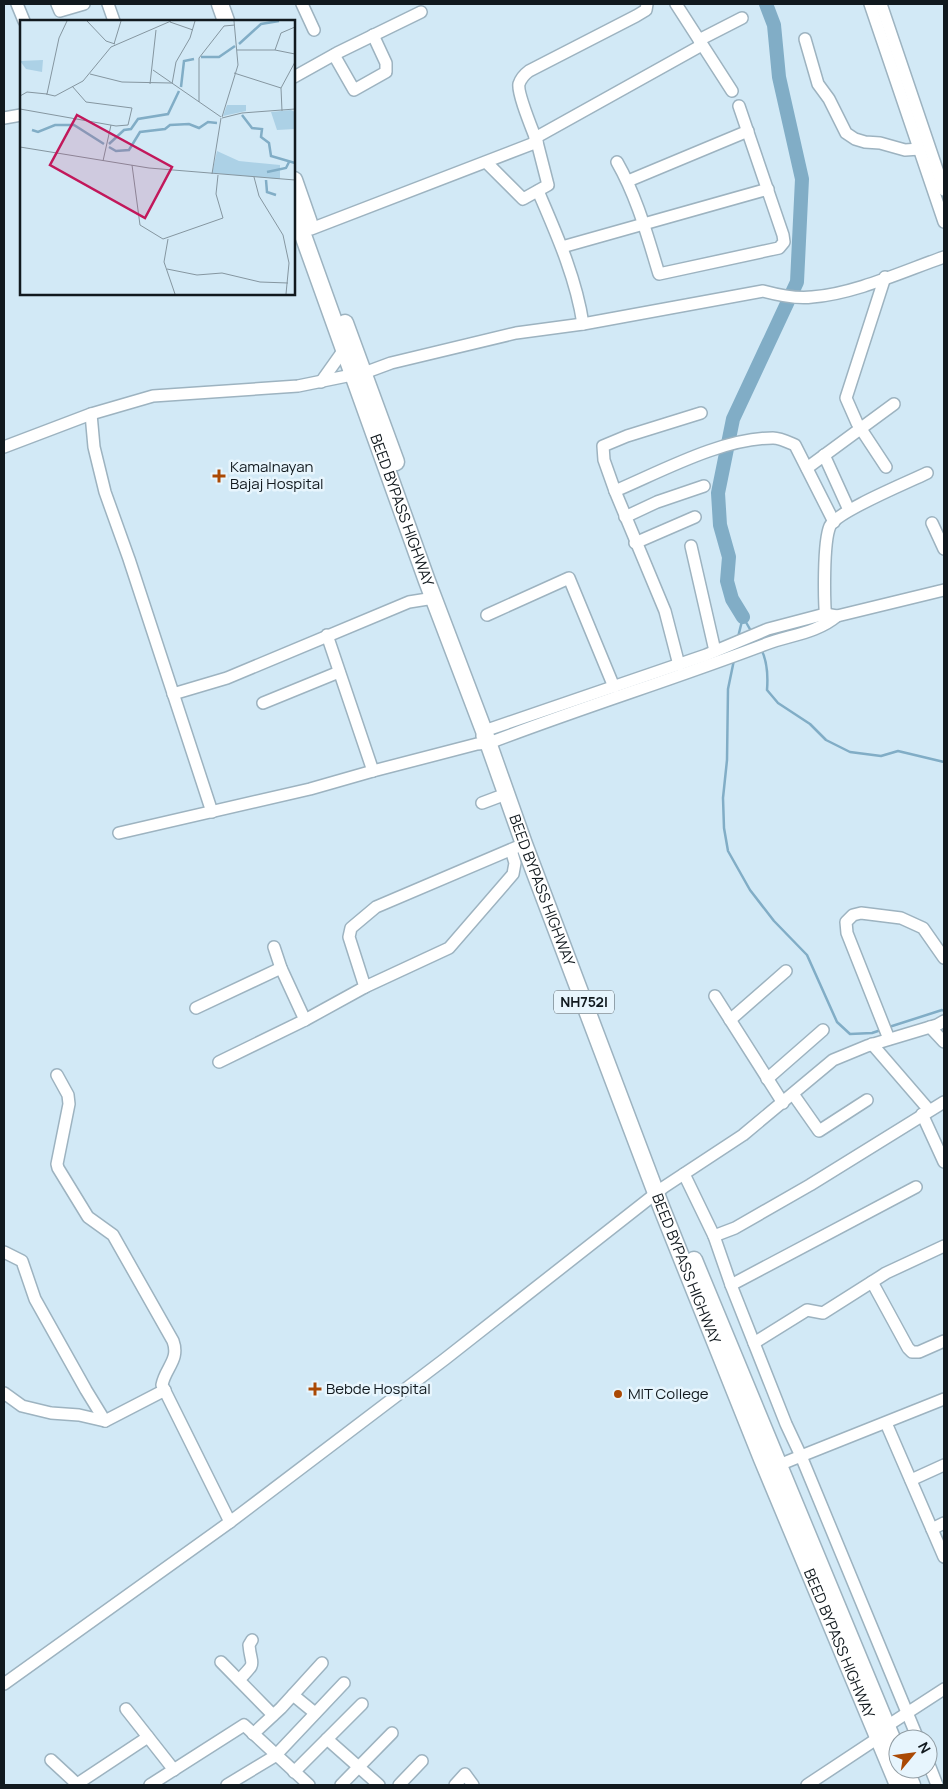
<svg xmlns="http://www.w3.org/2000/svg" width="948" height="1789" viewBox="0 0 948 1789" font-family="Manrope,sans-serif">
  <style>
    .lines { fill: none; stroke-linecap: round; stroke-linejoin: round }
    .stream { stroke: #81adc6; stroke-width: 2.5 }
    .river { stroke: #81adc6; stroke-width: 14 }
    .minor-casing { stroke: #9db3c0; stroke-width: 14 }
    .highway-casing { stroke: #9db3c0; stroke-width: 19 }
    .minor { stroke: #fff; stroke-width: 11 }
    .highway { stroke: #fff; stroke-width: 16 }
    .poi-dot { fill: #aa4904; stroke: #e7f5fd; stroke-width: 2 }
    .labels { text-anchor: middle; stroke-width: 5; stroke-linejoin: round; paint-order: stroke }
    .shield { fill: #e7f5fd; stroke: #515b61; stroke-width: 1 }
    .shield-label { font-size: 14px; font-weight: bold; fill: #11191e }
    .poi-label { font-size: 15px; fill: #11191e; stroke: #e7f5fd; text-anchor: start }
    .street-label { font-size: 15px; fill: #11191e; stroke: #e7f5fd }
    .inset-river { fill: none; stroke: #81adc6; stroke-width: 2.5 }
    .inset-road { fill: none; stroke: #8596a0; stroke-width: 1 }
    .view { fill: #c2185b; fill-opacity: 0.15; stroke: #c2185b; stroke-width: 2.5 }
    .inset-edge { fill: none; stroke: #11191e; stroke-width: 2.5 }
  </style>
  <rect width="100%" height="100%" fill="#d2e9f6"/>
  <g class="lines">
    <!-- stream -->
    <g class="stream">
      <path d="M743,617L751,631"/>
      <path d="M738,637L743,617"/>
      <path d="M761,649C768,662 768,677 767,690L778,703L810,724L826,740L850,752L881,756L898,751L944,762"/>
      <path d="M734,660L728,689L727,760L723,798L724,828L728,851L750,890L774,921L807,955L837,1022L850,1034L872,1033L881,1030"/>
      <path d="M889,1027L942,1010L944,1011"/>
    </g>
    <!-- river -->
    <path class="river" d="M743,617L732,599L727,581L729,557L720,525L718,493L733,419L797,282L802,179L779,77L774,25L766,4"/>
    <defs>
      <g id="minor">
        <path d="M17,4L24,21"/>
        <path d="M57,4L60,11L84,4"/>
        <path d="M108,4L114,21"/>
        <path d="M302,4L314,30"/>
        <path d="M676,4L732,91"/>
        <path d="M870,4L944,222"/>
        <path d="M881,4L944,190"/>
        <path d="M805,39L818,84L829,99L846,133L855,139L865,142L880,143L905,150L920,149"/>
        <path d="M699,40L742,18"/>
        <path d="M334,55L354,90L386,72V63L373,35"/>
        <path d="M294,77L337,53L421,12"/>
        <path d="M4,118L21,115"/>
        <path d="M535,138L702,45"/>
        <path d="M537,142C533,131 517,93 519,84C521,78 525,74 529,71L636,16L646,10L647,4"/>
        <path d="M617,162C637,197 647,235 659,274L779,248L784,242L783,235L739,106"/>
        <path d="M628,181L748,131"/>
        <path d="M538,191C556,233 576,277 583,324"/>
        <path d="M311,229L537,142L548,185L523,199L486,162"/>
        <path d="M562,247L768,189"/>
        <path d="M885,277L846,398L857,423L886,467"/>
        <path d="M364,373L391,363L516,333L583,324L763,291C778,295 796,299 812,297C854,294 904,271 944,257"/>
        <path d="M321,382L343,351"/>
        <path d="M91,414L94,447L105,492L129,559L212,812"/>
        <path d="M4,447L91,414L153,396L298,386L352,375"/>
        <path d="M824,455L849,510"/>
        <path d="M807,468L894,404"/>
        <path d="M615,491C662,471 722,438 773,438C780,438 788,442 795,445L834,522"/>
        <path d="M625,517L657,502L704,486"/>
        <path d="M932,523L944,549"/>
        <path d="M635,543L695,517"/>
        <path d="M691,546L715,651"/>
        <path d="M487,615L569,578L614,687"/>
        <path d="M826,621C824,602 823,542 830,526C837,511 909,482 927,473"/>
        <path d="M327,635L373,771"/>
        <path d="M679,665L665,611L615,491L604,460L603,446L627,436L701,413"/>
        <path d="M173,694L227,678L409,602L434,598"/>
        <path d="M263,703L339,672"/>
        <path d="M482,736L484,731L706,655L768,629L825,614L837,616"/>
        <path d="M482,803L506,794"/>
        <path d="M119,833L310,789L373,771L477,744L489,743C580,708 674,679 766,644C790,635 817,633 837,616L944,590"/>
        <path d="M274,947L281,968L305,1020L365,987L349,937L351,928L376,907L524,844"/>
        <path d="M365,987L449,948L513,874L515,863L511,850"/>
        <path d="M715,996L783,1103"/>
        <path d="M196,1008L281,968"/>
        <path d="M730,1020L786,971"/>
        <path d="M930,1027L944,1042"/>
        <path d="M889,1039L847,933L846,922L853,915L861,913L901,918L923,928L944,958"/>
        <path d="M872,1044L929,1110"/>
        <path d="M219,1062L305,1020"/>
        <path d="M57,1075L68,1095L69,1104L57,1164L58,1168L88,1217L113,1235L173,1341C180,1360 165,1368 162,1385L230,1522"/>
        <path d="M767,1079L823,1030"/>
        <path d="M793,1094L819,1131L867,1100"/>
        <path d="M922,1114L944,1162"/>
        <path d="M684,1174L714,1236L731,1285L786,1424L801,1456L944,1399"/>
        <path d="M714,1236L735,1228L810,1185L944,1102"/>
        <path d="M4,1252L22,1261L35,1299L86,1390L105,1421L165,1390"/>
        <path d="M872,1282L908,1348L912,1352H919L944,1341"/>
        <path d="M731,1285L916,1187"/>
        <path d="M754,1343L807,1310L823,1313L886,1273L944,1246"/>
        <path d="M4,1393L22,1406L51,1413L79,1415L105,1421"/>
        <path d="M886,1423L944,1557"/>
        <path d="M774,1467L801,1456L918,1739"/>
        <path d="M911,1480L944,1465"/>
        <path d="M932,1529L944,1523"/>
        <path d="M221,1662L273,1715"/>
        <path d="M239,1680C258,1660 251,1668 249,1645L252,1640"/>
        <path d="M4,1684L230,1522L445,1359L664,1187L743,1135L833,1060L867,1046L937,1025L944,1021"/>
        <path d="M293,1695L315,1713"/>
        <path d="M126,1709L174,1770"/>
        <path d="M887,1726L944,1689"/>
        <path d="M253,1734L281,1708L322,1663"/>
        <path d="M327,1739L379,1785"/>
        <path d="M51,1760L78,1785"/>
        <path d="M928,1762L937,1785"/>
        <path d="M294,1772L362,1704"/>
        <path d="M77,1784L148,1737"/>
        <path d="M150,1785L244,1725L309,1785"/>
        <path d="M227,1785L275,1756L344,1683"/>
        <path d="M341,1785L392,1733"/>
        <path d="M399,1785L422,1761"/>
        <path d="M455,1785L465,1774L473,1785"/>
        <path d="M807,1785L878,1738"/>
      </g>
      <g id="highway">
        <path d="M220,4L226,21"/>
        <path d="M294,180L309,223"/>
        <path id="s1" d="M294,210L427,581L484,731L524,844L662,1209L762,1459L898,1785"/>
        <path d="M345,323L396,462"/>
        <path d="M694,1260L898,1753"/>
        <path d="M905,1769L912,1785"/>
      </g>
    </defs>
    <!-- minor casing -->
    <use href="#minor" class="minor-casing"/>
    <!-- highway casing -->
    <use href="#highway" class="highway-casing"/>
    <!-- minor -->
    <use href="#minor" class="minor"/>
    <!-- highway -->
    <use href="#highway" class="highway"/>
  </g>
  <!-- markers -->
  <g class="poi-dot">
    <path d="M216.5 468.5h5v5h5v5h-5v5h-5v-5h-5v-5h5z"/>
    <path d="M312.5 1381.5h5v5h5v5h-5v5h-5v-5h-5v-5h5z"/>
    <circle cx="618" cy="1394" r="5"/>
  </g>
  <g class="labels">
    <!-- shield labels -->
    <rect class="shield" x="554" y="990.5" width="60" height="23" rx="4"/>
    <g class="shield-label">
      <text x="584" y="1007">NH752I</text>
    </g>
    <!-- poi labels -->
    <g class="poi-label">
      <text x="230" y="472">Kamalnayan<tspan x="230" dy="17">Bajaj Hospital</tspan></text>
      <text x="326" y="1394">Bebde Hospital</text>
      <text x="628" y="1399">MIT College</text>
    </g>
    <!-- street labels -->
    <g class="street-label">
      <text dy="5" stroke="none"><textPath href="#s1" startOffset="319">BEED BYPASS HIGHWAY</textPath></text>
      <text dy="5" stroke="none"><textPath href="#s1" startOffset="724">BEED BYPASS HIGHWAY</textPath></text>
      <text dy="5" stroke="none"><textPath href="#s1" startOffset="1129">BEED BYPASS HIGHWAY</textPath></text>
      <text dy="5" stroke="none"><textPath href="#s1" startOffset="1534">BEED BYPASS HIGHWAY</textPath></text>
    </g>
  </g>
  <!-- overview -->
  <g transform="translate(20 20)">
    <rect width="275" height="275" fill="#d2e9f6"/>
    <path d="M23,40L22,52L6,49L0,41ZM207,85H226V91L203,96ZM271,90L275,92V109L257,110L251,92ZM197,131L219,141L260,145V159L192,153Z" fill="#acd1e6"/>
    <path class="inset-river" d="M219,24L241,4L259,1M181,37H199L215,26M161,67L164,41L174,39M222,95L232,108L242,109L241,117L249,123L251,136L275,143M12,110L18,112L35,105H54L84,124M89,124L104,110L111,109L118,99L148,94L159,71M89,127L96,131L109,130L120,112L145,109L150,105L169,104L179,108L188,102L197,103M247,152L266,148L269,142M246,160L247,172L256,175"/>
    <path class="inset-road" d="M67,1L86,21L95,24M150,2L173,10M94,24L101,1M217,30H255L275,34M255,30L261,13L275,7M133,50L201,97M214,53L261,68M70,54L102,62L151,63M130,64L136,10M152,64L156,42L170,18L175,1M26,74L35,76L63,61L91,27L151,1M0,76L7,72L27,74L39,18L47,1M179,82V38L204,6L215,5M0,89L96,106L108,105L112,88L66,82L52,66M262,91L261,68L275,42M202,97L218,45L214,1M202,98L222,93L275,89M0,127L129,148L275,160M83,141L91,105M112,145L120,205L143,219L203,198L196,174L198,155M192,154L201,98M234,157L239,176L263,215L269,243L266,274M148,219L144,242L155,274M147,249L177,255L202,253L240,262L268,263"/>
    <path class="view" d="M57,95L152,147L125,198L30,145Z"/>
    <rect width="275" height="275" class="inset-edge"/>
  </g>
  <!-- border -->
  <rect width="948" height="1789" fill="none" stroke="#11191e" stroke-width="10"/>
  <!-- north arrow -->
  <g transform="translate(913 1754) rotate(61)"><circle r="24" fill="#e7f5fd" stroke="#919da4"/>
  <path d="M0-4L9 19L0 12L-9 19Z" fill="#aa4904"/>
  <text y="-8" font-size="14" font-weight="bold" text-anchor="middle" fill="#11191e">N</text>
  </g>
</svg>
